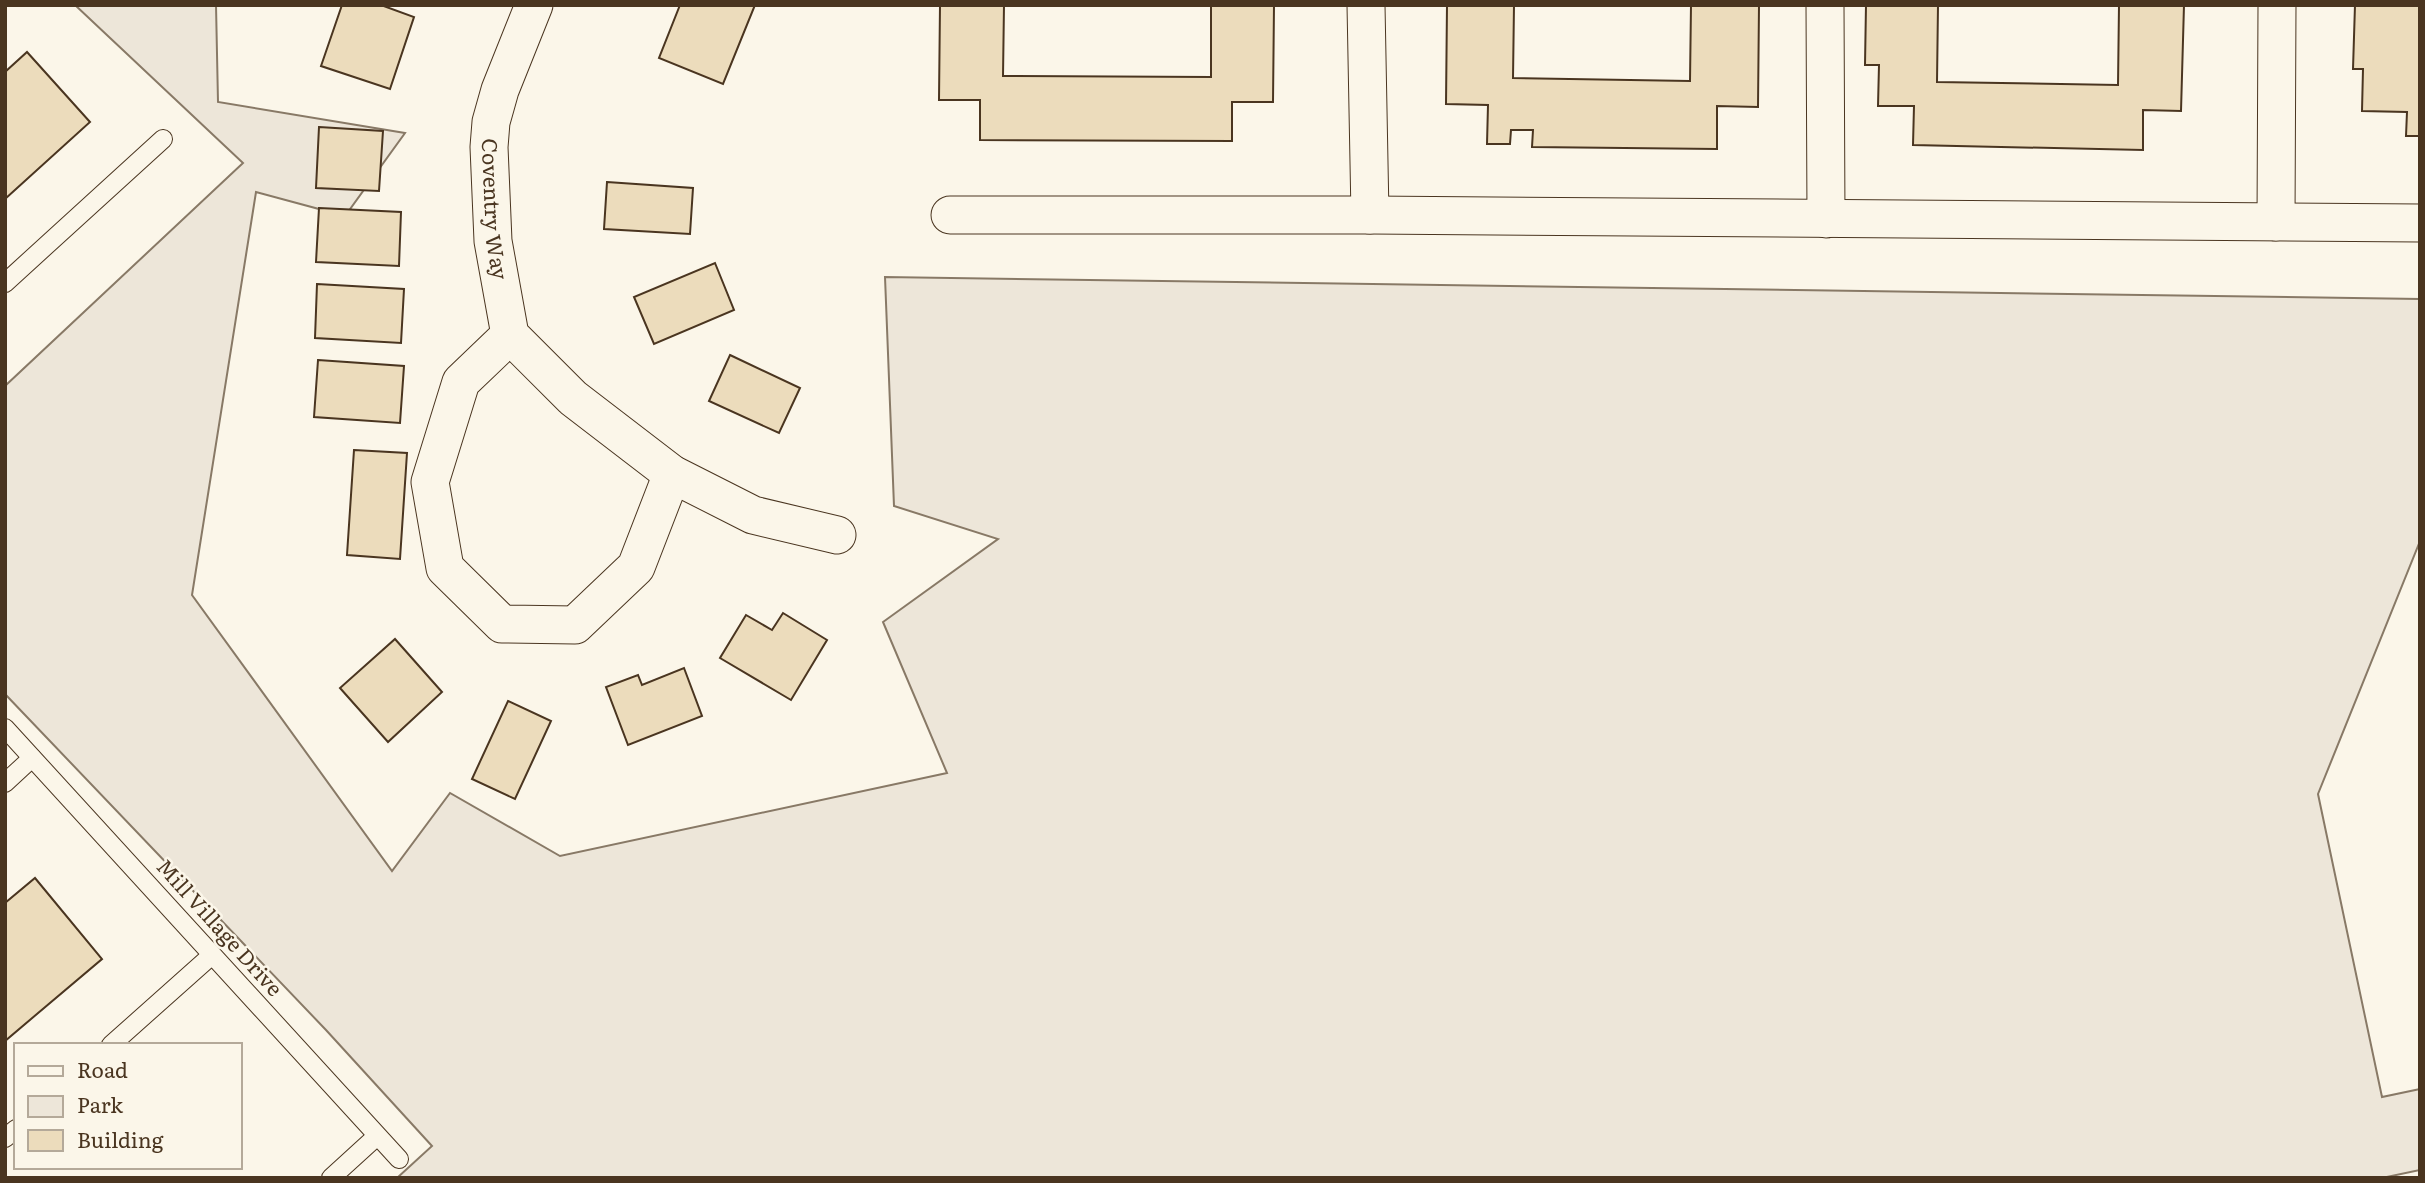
<svg xmlns="http://www.w3.org/2000/svg" width="2425" height="1183" viewBox="0 0 2425 1183" font-family="Literata,serif">
  <style>
    .green { fill: #ede6d9; stroke: #887966; stroke-width: 2 }
    .building { fill: #ecdcbc; stroke: #4a3520; stroke-width: 2 }
    .lines { fill: none; stroke-linecap: round; stroke-linejoin: round }
    .service-casing { stroke: #4a3520; stroke-width: 20 }
    .minor-casing { stroke: #4a3520; stroke-width: 39 }
    .service { stroke: #fbf6e9; stroke-width: 18 }
    .minor { stroke: #fbf6e9; stroke-width: 37 }
    .labels { text-anchor: middle; stroke-width: 5; stroke-linejoin: round; paint-order: stroke }
    .street-label { font-size: 21px; fill: #4a3520; stroke: #fbf6e9 }
  </style>
  <rect width="100%" height="100%" fill="#fbf6e9"/>
  <!-- green -->
  <path class="green" d="M75,5H216L218,102L405,133L345,216L256,192L192,595L392,871L450,793L560,856L947,773L883,622L998,539L894,506L885,277L2420,299V541L2318,794L2382,1097L2420,1089V1170L2382,1178H397L432,1146L326,1030L5,694V386L243,163Z"/>
  <!-- building -->
  <g class="building">
    <path d="M342,5H381L414,17L390,89L321,66Z"/>
    <path d="M680,5H755L723,84L659,58Z"/>
    <path d="M940,5H1004L1003,76L1211,77V5H1274L1273,102H1232V141L980,140V100H939Z"/>
    <path d="M1447,5H1514L1513,78L1690,81L1691,5H1759L1758,107L1717,106V149L1532,147L1533,130H1511L1510,144H1487L1488,105L1446,104Z"/>
    <path d="M1866,5H1938L1937,82L2118,85L2119,5H2184L2181,111L2143,110V150L1913,145L1914,106H1878L1879,65H1865Z"/>
    <path d="M2355,5H2420V136H2406L2407,112L2362,111L2363,69H2353Z"/>
    <path d="M27,52L90,122L5,199V72Z"/>
    <path d="M319,127L383,131L379,191L316,188Z"/>
    <path d="M607,182L693,188L690,234L604,229Z"/>
    <path d="M319,208L401,212L399,266L316,262Z"/>
    <path d="M715,263L734,310L654,344L634,297Z"/>
    <path d="M317,284L404,289L401,343L315,338Z"/>
    <path d="M730,355L800,388L779,433L709,401Z"/>
    <path d="M318,360L404,366L400,423L314,417Z"/>
    <path d="M354,450L407,453L400,559L347,555Z"/>
    <path d="M783,613L827,640L791,700L720,658L746,615L772,630Z"/>
    <path d="M395,639L442,692L388,742L340,688Z"/>
    <path d="M684,668L702,716L628,745L606,687L638,675L642,685Z"/>
    <path d="M508,701L551,721L515,799L472,779Z"/>
    <path d="M35,878L102,959L5,1041V903Z"/>
  </g>
  <g class="lines">
    <defs>
      <g id="service">
        <path d="M5,283L163,139"/>
        <path d="M5,728L399,1159"/>
        <path d="M5,783L32,758"/>
        <path d="M111,1045L212,955"/>
        <path d="M5,1138L16,1129"/>
        <path d="M331,1178L377,1136"/>
      </g>
      <g id="minor">
        <path id="s1" d="M534,5L500,90L491,122L489,147L493,241L510,335L573,398L672,474L753,515L837,535"/>
        <path d="M1366,5L1370,215"/>
        <path d="M1825,5L1826,219"/>
        <path d="M950,215H1370L2420,223"/>
        <path d="M2276,222L2277,5"/>
        <path d="M510,335L461,382L430,482L445,568L502,624L575,625L636,567L672,474"/>
      </g>
    </defs>
    <!-- service casing -->
    <use href="#service" class="service-casing"/>
    <!-- minor casing -->
    <use href="#minor" class="minor-casing"/>
    <!-- service -->
    <use href="#service" class="service"/>
    <!-- minor -->
    <use href="#minor" class="minor"/>
  </g>
  <g class="labels">
    <!-- street labels -->
    <g class="street-label">
      <text dy="7" stroke="none"><textPath href="#s1" startOffset="212">Coventry Way</textPath></text>
      <text transform="translate(219 928) rotate(48)" y="7">Mill Village Drive</text>
    </g>
  </g>
  <!-- border -->
  <rect width="2425" height="1183" fill="none" stroke="#4a3520" stroke-width="14"/>
  <!-- legend -->
  <rect x="14" y="1043" width="228" height="126" fill="#fbf6e9" stroke="#b4a999" stroke-width="2"/>
  <rect x="28" y="1066" width="35" height="10" fill="#fbf6e9" stroke="#b4a999" stroke-width="2"/>
  <text x="77" y="1078" font-size="21" fill="#4a3520">Road</text>
  <rect x="28" y="1096" width="35" height="21" fill="#ede6d9" stroke="#b4a999" stroke-width="2"/>
  <text x="77" y="1113" font-size="21" fill="#4a3520">Park</text>
  <rect x="28" y="1130" width="35" height="21" fill="#ecdcbc" stroke="#b4a999" stroke-width="2"/>
  <text x="77" y="1148" font-size="21" fill="#4a3520">Building</text>
</svg>
